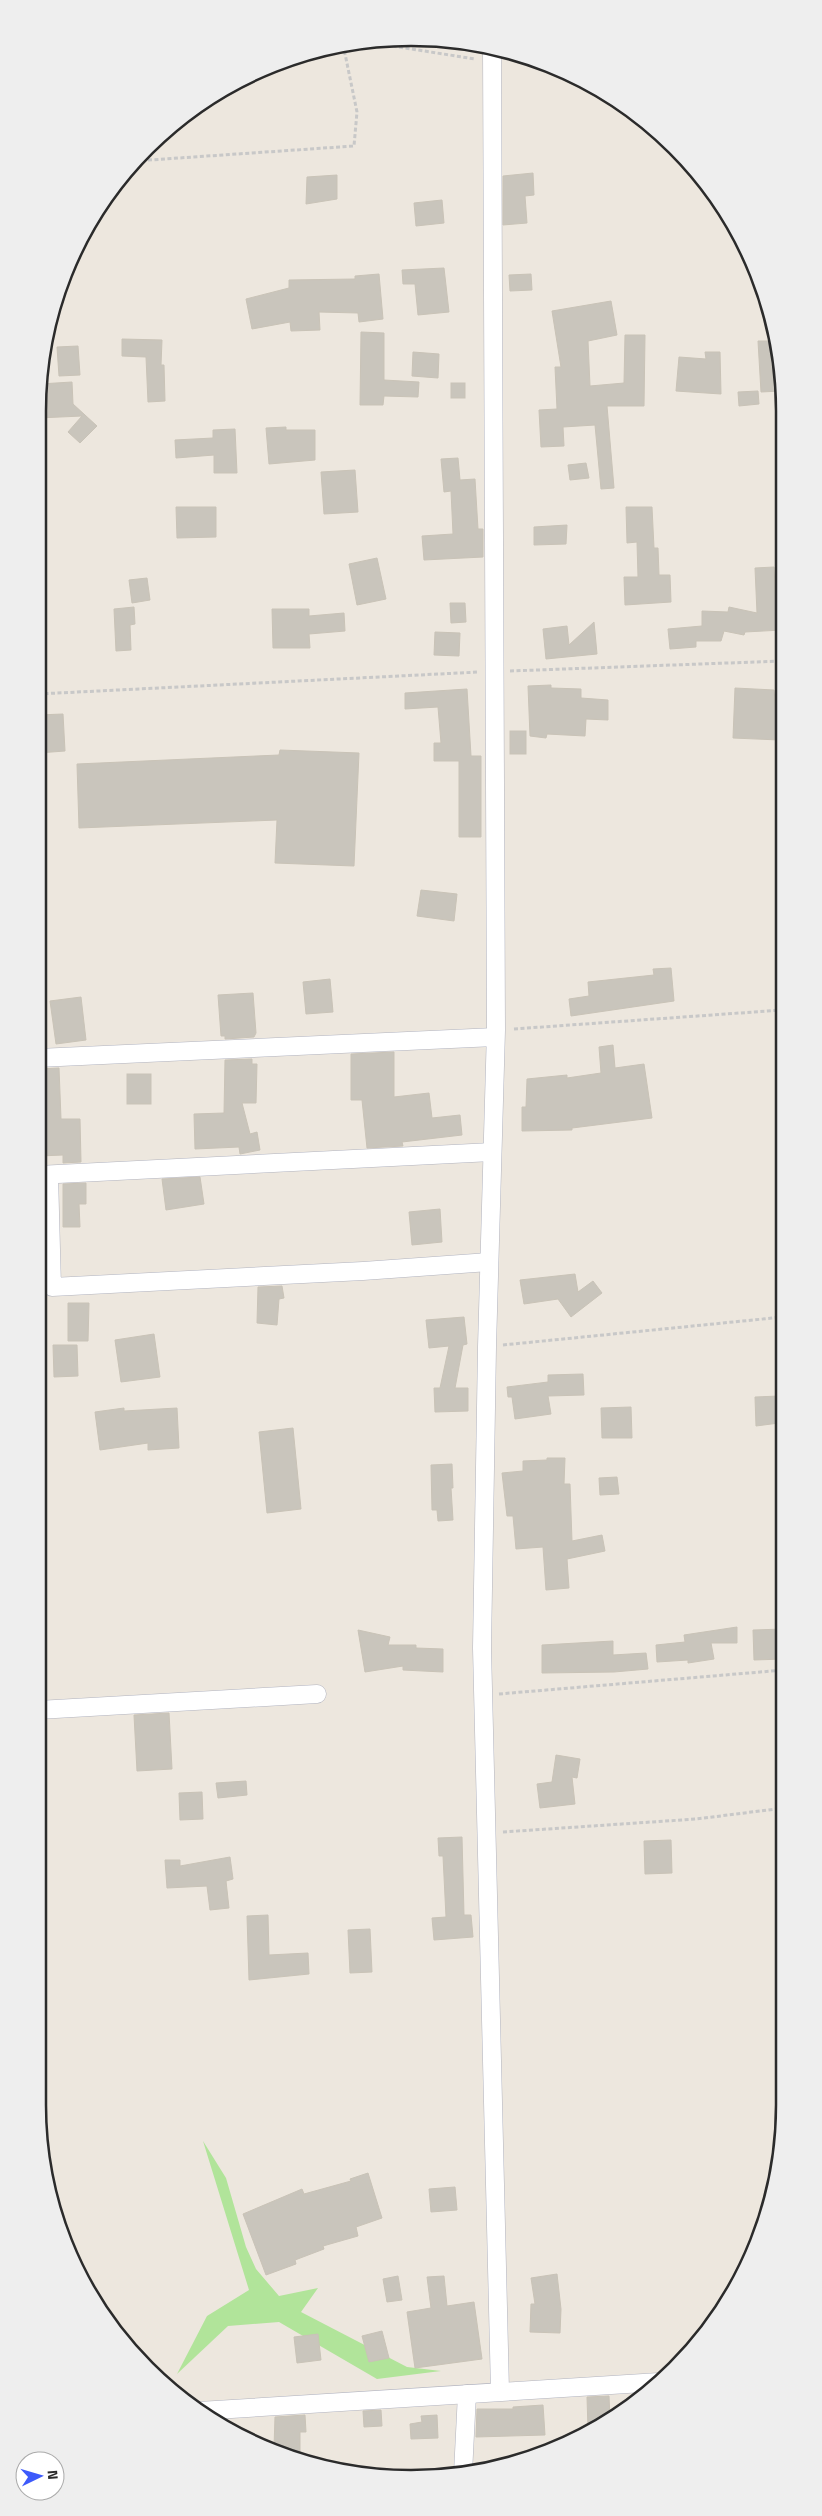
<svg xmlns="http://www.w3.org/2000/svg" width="822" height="2516" viewBox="0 0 822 2516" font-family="'Titillium Web',sans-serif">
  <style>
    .green { fill: #b1e49a }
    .building { fill: #c9c5bc; stroke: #c9c3b7 }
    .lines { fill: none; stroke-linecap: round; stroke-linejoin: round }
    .street-casing { stroke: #b1b3bf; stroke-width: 19 }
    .path { stroke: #c8c8c8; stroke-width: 3; stroke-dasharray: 4 2.5; stroke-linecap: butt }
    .street { stroke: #fff; stroke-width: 18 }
    .rim { fill: none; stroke: #2b2b2b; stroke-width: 2.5 }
  </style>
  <rect width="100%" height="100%" fill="#ede7de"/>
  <!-- green -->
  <path class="green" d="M203,2141L226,2178L246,2247L256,2269L279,2296L318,2288L301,2312L407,2367L441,2371L377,2379L279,2322L228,2326L177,2374L207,2316L249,2290Z"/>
  <!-- building -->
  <g class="building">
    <path d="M533,173L534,195L525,196L527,223L503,225V176Z"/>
    <path d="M337,175V199L306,204L307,177Z"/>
    <path d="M442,200L444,223L416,226L414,203Z"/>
    <path d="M444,268L449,312L418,315L415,284H403L402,270Z"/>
    <path d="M379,274L383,319L359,322L358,313L319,312L320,330L291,331L290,322L252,329L246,299L289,288V280L355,279V276Z"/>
    <path d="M531,274L532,290L510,291L509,275Z"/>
    <path d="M611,301L617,335L588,341L590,386L624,383L625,335H645L644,406H607L614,488L601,489L595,425L563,427L564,446L541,447L539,410L557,409L555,367H561L552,311Z"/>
    <path d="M361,332L384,333V380L419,382L418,397L384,396L383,405H360Z"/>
    <path d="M122,339L162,340L161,365H164L165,401L148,402L146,357L122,356Z"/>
    <path d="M758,341H775L781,362V391L761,392Z"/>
    <path d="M78,346L80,375L59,376L57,347Z"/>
    <path d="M413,352L439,354L438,378L412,376Z"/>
    <path d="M705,352H720L721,394L676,391L679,357L706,359Z"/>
    <path d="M72,382L73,404L97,426L80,443L68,432L82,416L38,418L40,384Z"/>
    <rect x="451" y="383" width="14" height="15"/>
    <path d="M758,391L759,404L739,406L738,392Z"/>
    <path d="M286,427V430H315V460L269,464L266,428Z"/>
    <path d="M235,429L237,473H214V455L176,458L175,440L213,438V430Z"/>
    <path d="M458,458L460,480L475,479L478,529H483V557L424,560L422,536L453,534L451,491L444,492L441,459Z"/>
    <path d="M586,463L589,478L570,480L568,465Z"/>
    <path d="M355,470L358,512L324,514L321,472Z"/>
    <path d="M176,507H216V537L177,538Z"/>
    <path d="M626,507H652L654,548H658L659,575H670L671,602L625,605L624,577H638L637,542L627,543Z"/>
    <path d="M567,525L566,544L534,545V527Z"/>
    <path d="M377,558L386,599L357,605L349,564Z"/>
    <path d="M774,567L776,607H782V630L745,632L744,635L724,631L721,641H696V647L670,649L668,629L702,626V611L728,612L729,607L757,613L755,568Z"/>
    <path d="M147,578L150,600L132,603L129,580Z"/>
    <path d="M450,603H465L466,622L451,623Z"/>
    <path d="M134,607L135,624L130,625L131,650L116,651L114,609Z"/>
    <path d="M272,609H309V616L344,613L345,631L309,634L310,648H273Z"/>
    <path d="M594,622L597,654L546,659L543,629L567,626L569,645Z"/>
    <path d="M435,632L460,633L459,656L434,655Z"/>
    <path d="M551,685V688L581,689V698L608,700V720L586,719L585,736L547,734L546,738L530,736L528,686Z"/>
    <path d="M735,688L774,690L779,740L733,738Z"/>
    <path d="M467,689L471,756H481V837H459V761H434V743H441L438,707L405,709V693Z"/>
    <path d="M63,714L65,751L38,753V715Z"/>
    <rect x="510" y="731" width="16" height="23"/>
    <path d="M280,750L359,753L354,866L275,863L277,820L79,828L77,764L279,755Z"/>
    <path d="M421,890L457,894L454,921L417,916Z"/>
    <path d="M671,968L674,1001L571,1016L569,999L589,996L588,982L654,975L653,969Z"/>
    <path d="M330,979L333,1012L306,1014L303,982Z"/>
    <path d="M253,993L256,1033L254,1037L225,1039V1036H221L218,995Z"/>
    <path d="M81,997L86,1040L56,1044L50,1001Z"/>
    <path d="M613,1045L615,1068L644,1064L652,1118L572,1128V1130L522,1131V1107H526L527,1079L567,1075V1078L601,1073L599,1047Z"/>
    <path d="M394,1052V1097L429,1093L432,1118L460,1115L462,1135L402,1142L403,1146L367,1148L362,1100H351V1054Z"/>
    <path d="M252,1059V1064H257L256,1103H242L250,1134L257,1132L260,1150L240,1154L239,1147L195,1149L194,1114L224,1113L225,1060Z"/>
    <path d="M38,1069L59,1068L61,1119H80L81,1162L63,1163V1155L39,1156Z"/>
    <rect x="127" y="1074" width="24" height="30"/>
    <path d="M200,1177L204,1204L166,1210L162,1179Z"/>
    <path d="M86,1183V1204H79L80,1227H63V1184Z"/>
    <path d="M440,1209L442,1242L412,1245L409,1212Z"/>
    <path d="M575,1274L578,1292L593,1281L602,1293L571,1317L558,1299L524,1304L520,1280Z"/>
    <path d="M282,1286L284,1298L279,1299L277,1325L257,1323L258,1287Z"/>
    <path d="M68,1303H89L88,1341H68Z"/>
    <path d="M464,1317L467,1344L463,1345L455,1388H468V1411L435,1412L434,1388H440L449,1346L429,1348L426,1320Z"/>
    <path d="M154,1334L160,1377L121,1382L115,1340Z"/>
    <path d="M53,1345H77L78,1376L54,1377Z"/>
    <path d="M583,1374L584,1395L548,1396L551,1414L515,1419L512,1397H508L507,1387L548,1382V1375Z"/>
    <path d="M779,1396V1423L756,1426L755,1397Z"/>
    <path d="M631,1407L632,1438H602L601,1408Z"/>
    <path d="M124,1408V1411L177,1408L179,1448L148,1450V1443L100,1450L95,1412Z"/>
    <path d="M293,1428L301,1509L267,1513L259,1432Z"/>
    <path d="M547,1458H565L564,1484H570L572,1541L602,1535L605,1551L567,1559L569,1588L546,1590L543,1547L516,1549L513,1516H507L502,1473L523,1471V1461L547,1460Z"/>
    <path d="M452,1464L453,1488H451L453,1520L438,1521L437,1510H432L431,1465Z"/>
    <path d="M617,1477L619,1494L600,1495L599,1478Z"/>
    <path d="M737,1627V1643H711L714,1659L688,1663V1660L657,1662L656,1645L685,1642L684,1635Z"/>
    <path d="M784,1629V1659L754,1660L753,1630Z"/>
    <path d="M358,1630L390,1637L388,1645H416V1648L443,1649V1672L403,1670V1666L365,1672Z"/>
    <path d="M613,1641V1655L646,1653L648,1669L614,1672L542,1673V1645Z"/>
    <path d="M169,1713L172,1769L137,1771L134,1715Z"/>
    <path d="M556,1755L580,1759L577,1778L572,1777L575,1804L540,1808L537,1784L552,1782Z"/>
    <path d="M246,1781L247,1795L218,1798L216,1783Z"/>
    <path d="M202,1792L203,1819L180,1820L179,1793Z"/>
    <path d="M462,1837L464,1915H471L473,1937L434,1940L432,1918L446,1917L443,1856H439L438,1838Z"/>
    <path d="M671,1840L672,1873L645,1874L644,1841Z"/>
    <path d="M230,1857L233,1879L226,1881L229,1908L210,1910L207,1886L167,1888L165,1860H180V1866Z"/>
    <path d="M268,1915L269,1955L308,1953L309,1974L249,1980L247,1916Z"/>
    <path d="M370,1929L372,1972L350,1973L348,1930Z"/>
    <path d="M368,2173L382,2218L356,2227L358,2236L323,2246L324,2249L295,2260L296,2264L266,2275L243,2214L302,2189L304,2194L351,2181L350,2179Z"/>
    <path d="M455,2187L457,2210L431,2212L429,2189Z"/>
    <path d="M557,2274L561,2309L560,2333L530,2332L531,2304H535L531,2278Z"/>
    <path d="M398,2276L402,2300L387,2302L383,2279Z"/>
    <path d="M444,2276L447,2306L474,2302L482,2359L415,2368L407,2312L431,2308L427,2277Z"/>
    <path d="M382,2331L389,2358L369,2362L362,2336Z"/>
    <path d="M318,2334L321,2360L297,2363L294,2337Z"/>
    <path d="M609,2396L610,2419L588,2429L587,2397Z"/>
    <path d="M543,2405L545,2435L476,2437L477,2409H513V2407Z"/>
    <path d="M381,2410L382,2426L364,2427L363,2411Z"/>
    <path d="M305,2415L306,2432H300V2456L274,2448L275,2417Z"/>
    <path d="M437,2415L438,2438L411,2439L410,2424L422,2422L421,2416Z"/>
  </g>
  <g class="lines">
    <defs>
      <g id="street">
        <path d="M492,48L496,1030L487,1347L482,1648L500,2391"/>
        <path d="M38,1058L495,1037"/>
        <path d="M38,1175L492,1152"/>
        <path d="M49,1175L52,1287L363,1271L489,1262"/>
        <path d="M38,1710L317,1694"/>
        <path d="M199,2411L659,2382"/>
        <path d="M463,2473L467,2394"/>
      </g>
    </defs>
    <!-- street casing -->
    <use href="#street" class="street-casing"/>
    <!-- path -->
    <g class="path">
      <path d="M367,42L475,59"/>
      <path d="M135,161L354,146L357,112L343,44"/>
      <path d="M510,671L782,661"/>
      <path d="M38,694L479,672"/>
      <path d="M514,1029L782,1010"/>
      <path d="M503,1345L783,1317"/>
      <path d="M499,1694L784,1670"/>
      <path d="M503,1832L696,1819L784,1808"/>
    </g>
    <!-- street -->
    <use href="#street" class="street"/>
  </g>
  <!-- crop -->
  <path d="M0 0H822V2516H0ZM411 46H411A365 365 0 0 1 776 411V2105A365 365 0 0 1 411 2470H411A365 365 0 0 1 46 2105V411A365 365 0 0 1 411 46Z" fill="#eee" fill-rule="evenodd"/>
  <path class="rim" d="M411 46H411A365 365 0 0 1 776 411V2105A365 365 0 0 1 411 2470H411A365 365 0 0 1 46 2105V411A365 365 0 0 1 411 46Z"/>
  <!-- north arrow -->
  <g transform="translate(40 2476) rotate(85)"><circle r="24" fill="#ffffff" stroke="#aaaaaa"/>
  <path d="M0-4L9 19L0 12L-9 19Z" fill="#3d5afb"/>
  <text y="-8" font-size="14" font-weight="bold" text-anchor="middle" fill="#2b2b2b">N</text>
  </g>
</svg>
